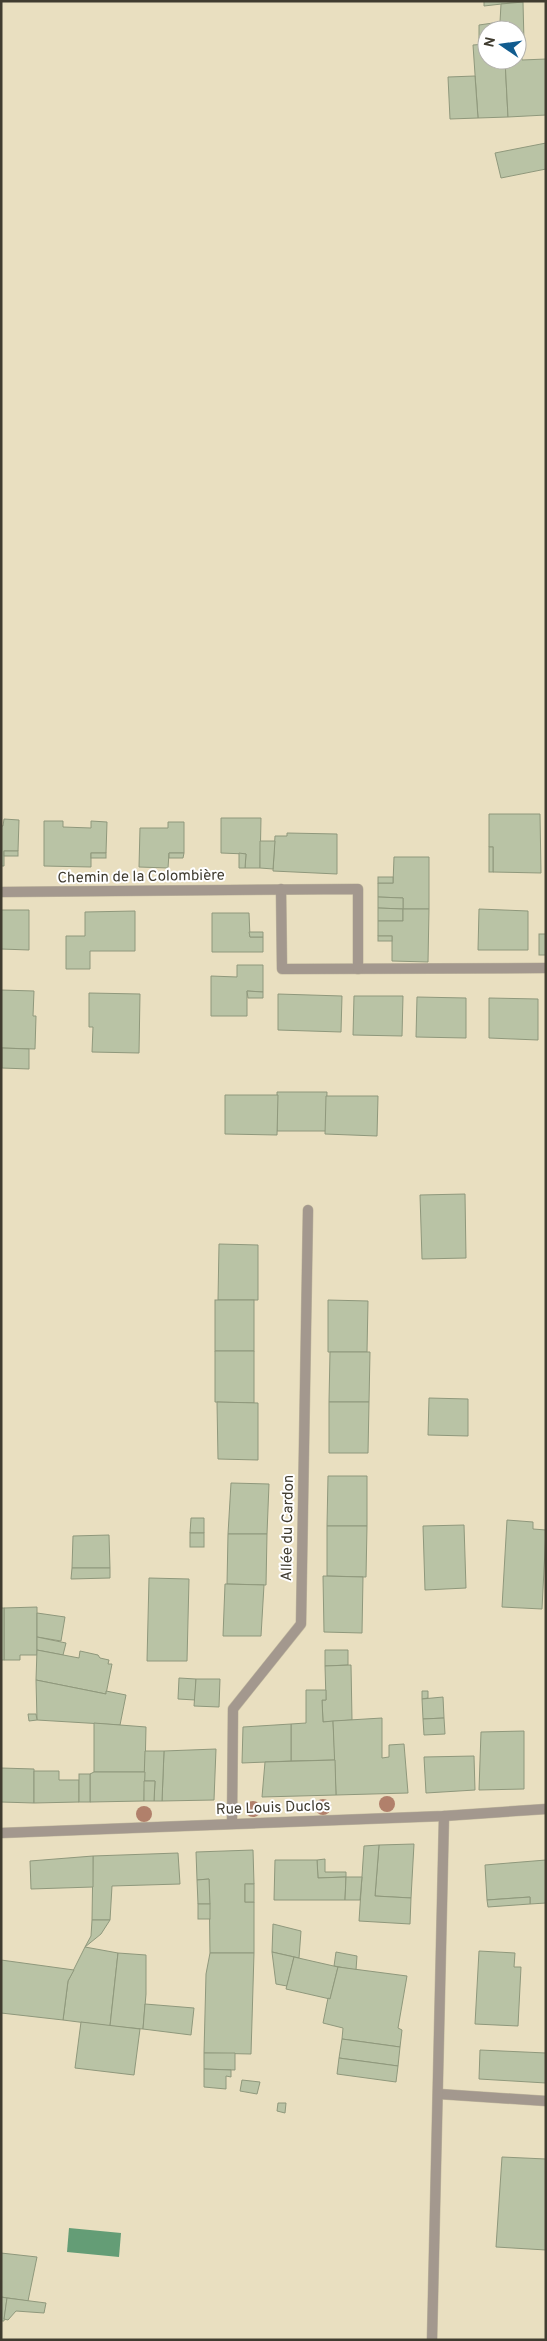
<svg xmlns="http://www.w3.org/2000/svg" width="547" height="2341" viewBox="0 0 547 2341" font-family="Overpass,sans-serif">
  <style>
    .water { fill: #649d76 }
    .building { fill: #b9c3a5; stroke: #8f987c }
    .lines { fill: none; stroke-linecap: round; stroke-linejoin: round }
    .minor-casing { stroke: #c4bba0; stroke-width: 11 }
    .minor { stroke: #a3988e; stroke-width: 10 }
    .tree { fill: #b1806b }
    .labels { text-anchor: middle; stroke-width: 4; stroke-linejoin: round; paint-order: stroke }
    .street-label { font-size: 15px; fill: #403c30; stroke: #fff }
  </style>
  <rect width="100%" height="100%" fill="#e9dfc0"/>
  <!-- water -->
  <path class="water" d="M69,2228L121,2233L119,2257L67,2252Z"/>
  <!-- building -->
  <g class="building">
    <path d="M484,1H528L484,6Z"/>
    <path d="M523,2L524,42H517V30H487V42H479V25L500,22L501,4Z"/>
    <path d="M487,44V60H505L508,117L478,118L473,45Z"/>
    <path d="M517,44H520L522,60L546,59V115L508,117L505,60H517Z"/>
    <path d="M475,76L478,118L450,119L448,77Z"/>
    <path d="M546,143V169L501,178L495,153Z"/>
    <path d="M489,814H540L541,873L493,872V847H489Z"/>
    <path d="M221,818H261L260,868H245L246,854L221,853Z"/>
    <path d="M4,819L19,820L18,851H4V866H1V826H3Z"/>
    <path d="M44,821H63V827L91,828V821L107,822L106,853H91V867L44,866Z"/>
    <path d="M168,822H184V853H169L168,868L139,867L140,828H168Z"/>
    <path d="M287,833L337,834V874L273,871L275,836H287Z"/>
    <path d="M260,841H275L273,869L260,868Z"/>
    <rect x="489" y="847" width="4" height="25"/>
    <rect x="4" y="851" width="14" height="5"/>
    <rect x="91" y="853" width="15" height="5"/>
    <path d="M169,853H184L183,858H169Z"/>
    <path d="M239,853L246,854L245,868H239Z"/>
    <path d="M394,857H429V909H403V898L378,897V883H393Z"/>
    <rect x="378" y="877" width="15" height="6"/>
    <path d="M378,897L403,898V909L378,908Z"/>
    <path d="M378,908L403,909V921H378Z"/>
    <path d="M403,909H429L428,962L392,961V936H378V921H403Z"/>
    <path d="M479,909L528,911V950H478Z"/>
    <path d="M1,910H29V950L1,949Z"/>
    <path d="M135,911V951H90V969H66V936H85V912Z"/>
    <path d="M212,913H249L250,937H263V952H212Z"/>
    <path d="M249,932H263V937H250Z"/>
    <rect x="539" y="934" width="7" height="21"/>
    <rect x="378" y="936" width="14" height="5"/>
    <path d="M237,965H263V992L247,991V1016H211V976L237,977Z"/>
    <path d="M1,990L34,991L33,1016H36L35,1049L1,1048Z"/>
    <path d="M247,991L263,992V998H248Z"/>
    <path d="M89,993L140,994L139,1053L92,1052L93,1027H89Z"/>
    <path d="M278,994L342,996L341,1032L278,1030Z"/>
    <path d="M354,996H403L402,1036L353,1035Z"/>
    <path d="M417,997L466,998V1038L416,1037Z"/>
    <path d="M489,998L538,999V1040L489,1038Z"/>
    <path d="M2,1048L29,1049V1069L2,1068Z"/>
    <path d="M277,1092H327L326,1131H277Z"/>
    <path d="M225,1095H278L277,1135L225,1134Z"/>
    <path d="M326,1096H378L377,1136L325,1134Z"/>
    <path d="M465,1194L466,1258L422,1259L420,1195Z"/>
    <path d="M219,1244L258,1245V1300H218Z"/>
    <rect x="215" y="1300" width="39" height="51"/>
    <path d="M328,1300L368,1301L367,1352H328Z"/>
    <path d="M215,1351H254V1403L215,1402Z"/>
    <path d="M330,1352H370L369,1402H329Z"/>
    <path d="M429,1398L468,1399V1436L428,1435Z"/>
    <path d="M217,1402L258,1403V1460L218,1459Z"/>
    <path d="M329,1402H369L368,1453H329Z"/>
    <path d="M328,1476H367V1526H327Z"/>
    <path d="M231,1483L269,1484L267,1534H228Z"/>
    <path d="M191,1518H204V1533H190Z"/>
    <path d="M507,1520L533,1522V1529L546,1530L542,1609L502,1607Z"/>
    <path d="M464,1525L466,1588L425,1590L423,1526Z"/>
    <path d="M327,1526H367L366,1577L327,1576Z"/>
    <rect x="190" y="1533" width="14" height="14"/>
    <path d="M228,1534H267L266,1585L227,1584Z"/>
    <path d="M109,1535L110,1568H72L73,1536Z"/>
    <path d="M72,1568H110V1578L71,1579Z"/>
    <path d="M323,1576L363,1577L362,1633L324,1632Z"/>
    <path d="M149,1578L189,1579L187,1661H147Z"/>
    <path d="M225,1584L264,1585L261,1636H223Z"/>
    <path d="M37,1607V1655H20V1660H4V1608Z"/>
    <rect x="1" y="1608" width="3" height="52"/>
    <path d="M37,1613L65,1617L61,1641L37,1637Z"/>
    <path d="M37,1637L66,1643L63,1655L37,1650Z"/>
    <path d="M37,1650L79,1658L80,1651L98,1655L100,1658L109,1660L108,1664H112L106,1694L36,1680Z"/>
    <path d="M325,1650H348V1665L325,1666Z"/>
    <path d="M351,1665L352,1720L323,1722L322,1700H326L325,1666Z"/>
    <path d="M179,1678L196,1679L195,1700L178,1699Z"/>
    <path d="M196,1679H220L219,1707L194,1706Z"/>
    <path d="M36,1680L106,1694V1691L126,1695L120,1725L37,1720Z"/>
    <path d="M306,1690H326V1700H322L323,1722L333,1721L335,1760L291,1761V1724L306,1723Z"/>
    <path d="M422,1691H428V1698L422,1699Z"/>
    <path d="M443,1697L444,1718L423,1719L422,1699Z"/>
    <path d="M28,1714H36L37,1720L29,1721Z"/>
    <path d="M382,1718V1758L389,1757V1745L404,1744L408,1793L336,1795L333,1721Z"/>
    <path d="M444,1718L445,1734L424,1735L423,1719Z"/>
    <path d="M94,1723L146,1727L145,1772H94Z"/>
    <path d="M291,1724V1761L242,1763L243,1727Z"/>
    <path d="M524,1731V1789L479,1790L481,1732Z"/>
    <path d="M216,1749L214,1800L162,1801L164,1751Z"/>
    <path d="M145,1751H164L162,1801H154L155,1781H144Z"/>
    <path d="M474,1756L475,1790L426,1793L424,1757Z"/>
    <path d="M335,1760L336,1795L262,1797L265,1762Z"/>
    <path d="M1,1768L34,1769V1803L1,1802Z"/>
    <path d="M34,1771H59V1780H79V1802L34,1803Z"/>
    <path d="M94,1772H145L144,1801L90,1802V1774Z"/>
    <rect x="79" y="1774" width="11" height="28"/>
    <path d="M144,1781H155L154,1801H144Z"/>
    <path d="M414,1844L411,1898L375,1896L379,1845Z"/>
    <path d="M379,1845L375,1896L411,1898L410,1924L359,1921L364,1846Z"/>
    <path d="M253,1850L254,1884H245V1902H254V1953H210L209,1879L197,1880L196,1852Z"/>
    <path d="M178,1853L180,1884L112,1886L110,1920H92L93,1856Z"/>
    <path d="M93,1856V1887L31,1889L30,1861Z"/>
    <path d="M325,1859V1872H346V1877L318,1878L317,1860Z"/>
    <path d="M275,1860H317L318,1878L346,1877L345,1900H274Z"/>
    <path d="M546,1860V1903L530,1904V1897L487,1900L485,1865Z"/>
    <path d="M346,1877H362L360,1900H345Z"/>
    <path d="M209,1879L210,1904H198L197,1880Z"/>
    <rect x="245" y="1884" width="9" height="18"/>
    <path d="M530,1897V1904L488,1907L487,1900Z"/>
    <rect x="198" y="1904" width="12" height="15"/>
    <path d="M92,1920H110L101,1934L85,1947L91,1936Z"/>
    <path d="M273,1924L301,1931L299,1958L272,1952Z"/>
    <path d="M85,1947L118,1953L110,2026L63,2020L68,1981Z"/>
    <path d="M479,1951L515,1953L514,1967H521L518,2026L475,2024Z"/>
    <path d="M272,1952L294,1957L287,1986L276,1984Z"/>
    <path d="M336,1952L357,1956L356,1970L334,1966Z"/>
    <path d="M118,1953L146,1955V1994L143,2029L110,2026Z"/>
    <path d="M210,1953H254L251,2054L204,2053L206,1974Z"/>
    <path d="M294,1957L338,1967L330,1999L286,1989Z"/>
    <path d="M1,1960L74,1970L68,1981L63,2020L1,2013Z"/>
    <path d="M338,1967L407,1976L398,2028L402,2030L400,2047L342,2039L343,2028L323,2023L328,1998L330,1999Z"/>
    <path d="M145,2004L194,2008L191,2035L143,2029Z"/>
    <path d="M81,2022L140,2029L134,2075L75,2068Z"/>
    <path d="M342,2039L400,2047L398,2066L339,2058Z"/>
    <path d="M480,2050L546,2053V2083L479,2079Z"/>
    <path d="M204,2053H235V2070L204,2069Z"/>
    <path d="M339,2058L398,2066L396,2082L337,2074Z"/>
    <path d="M204,2069L231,2070V2077L226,2076V2089L204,2087Z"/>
    <path d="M242,2080L260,2082L257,2094L240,2091Z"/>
    <path d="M278,2103H286L285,2113L277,2111Z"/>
    <path d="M502,2157L546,2159V2250L496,2247Z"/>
    <path d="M1,2253L37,2257L28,2301L1,2297Z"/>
    <path d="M1,2297L7,2298L4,2321H1Z"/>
    <path d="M7,2298L46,2303L44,2313L16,2311L8,2320L4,2319Z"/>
  </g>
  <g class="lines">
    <defs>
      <g id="minor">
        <path d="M281,889L282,969L546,968"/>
        <path d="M1,892L358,889V969"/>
        <path d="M232,1823L233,1709L301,1624L308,1210"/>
        <path d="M1,1833L444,1816L546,1809"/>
        <path d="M439,2094L546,2101"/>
        <path d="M432,2340L444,1816"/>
      </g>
    </defs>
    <!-- minor casing -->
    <use href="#minor" class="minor-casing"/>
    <!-- minor -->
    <use href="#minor" class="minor"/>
  </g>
  <!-- trees -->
  <g class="tree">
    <circle cx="387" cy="1804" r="8"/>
    <circle cx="323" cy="1807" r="8"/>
    <circle cx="253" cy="1809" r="8"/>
    <circle cx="144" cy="1814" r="8"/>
  </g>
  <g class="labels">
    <!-- street labels -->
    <g class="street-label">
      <text transform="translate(141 876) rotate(-1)" y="5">Chemin de la Colombière</text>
      <text transform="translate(287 1528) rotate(-89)" y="5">Allée du Cardon</text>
      <text transform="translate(273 1807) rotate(-2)" y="5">Rue Louis Duclos</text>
    </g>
  </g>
  <!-- border -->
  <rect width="547" height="2341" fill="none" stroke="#403c30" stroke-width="5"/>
  <!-- north arrow -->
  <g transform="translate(502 45) rotate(283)"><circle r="24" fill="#ffffff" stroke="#b3b1ac"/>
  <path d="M0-4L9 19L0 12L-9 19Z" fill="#115c8f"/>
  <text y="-8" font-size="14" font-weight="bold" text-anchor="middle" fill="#403c30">N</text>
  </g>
</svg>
